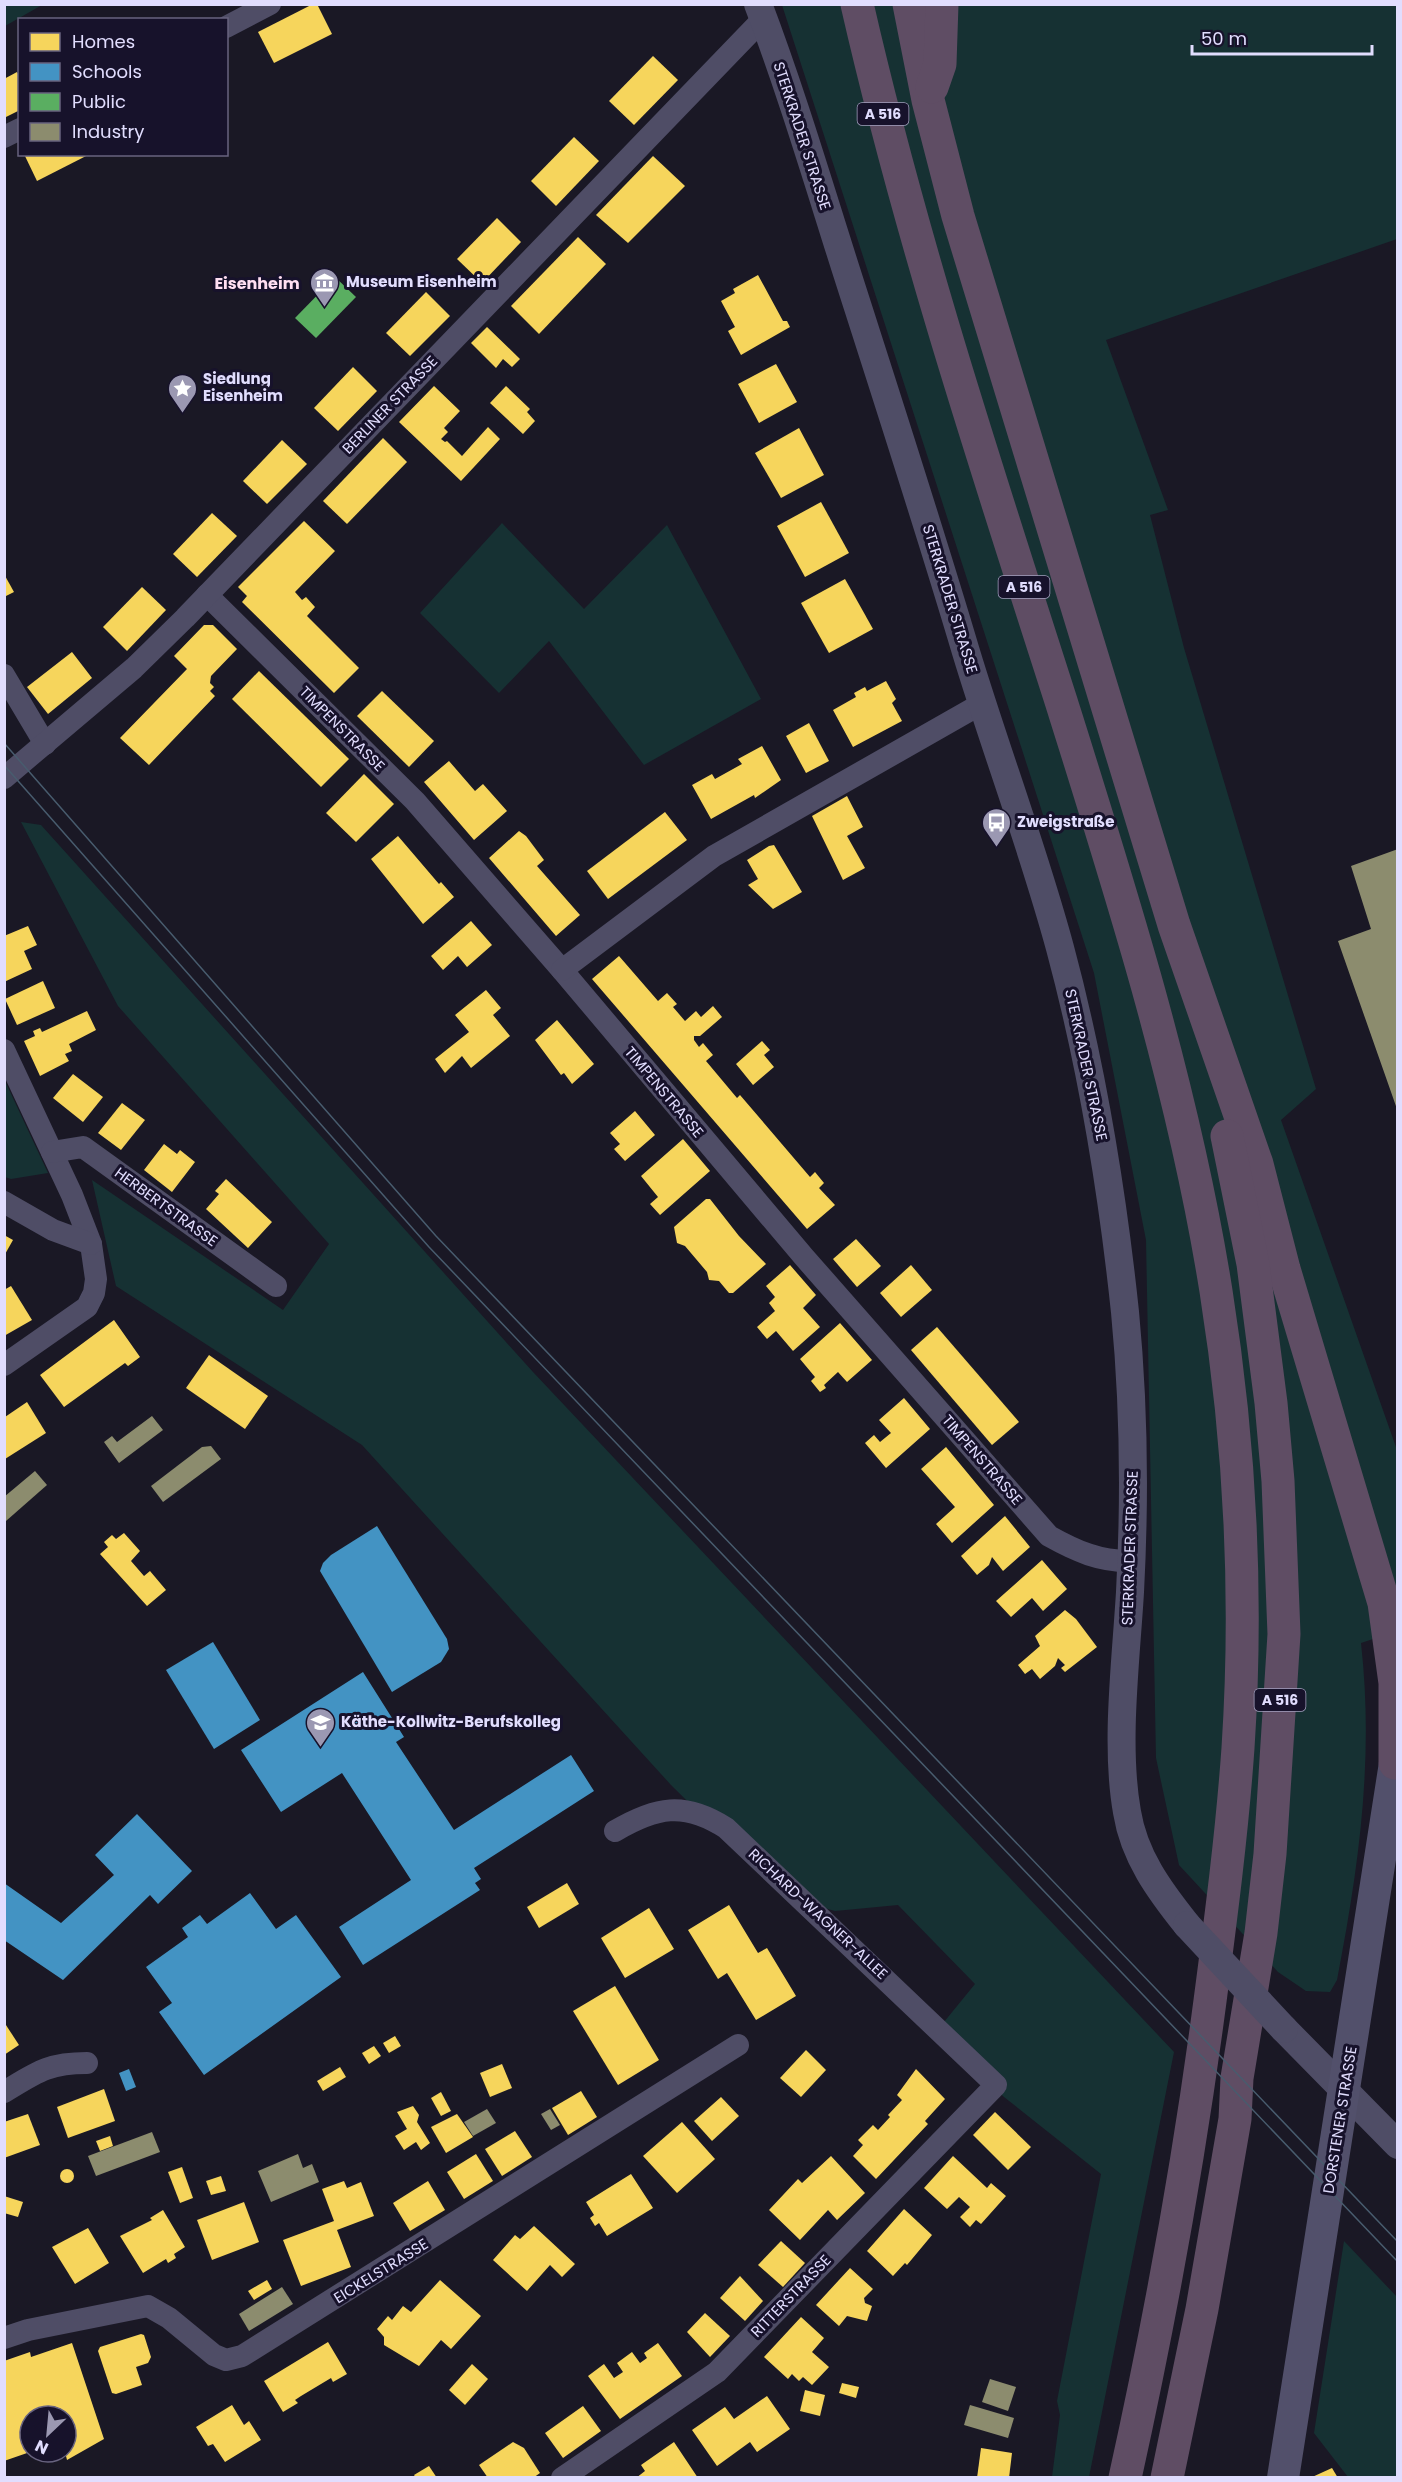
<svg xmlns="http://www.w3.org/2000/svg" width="1402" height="2482" viewBox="0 0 1402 2482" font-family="Poppins,sans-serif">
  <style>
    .green { fill: #163133 }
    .homes { fill: #f6d55c }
    .schools { fill: #4393c3 }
    .public { fill: #5aae61 }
    .industry { fill: #8c8c6e }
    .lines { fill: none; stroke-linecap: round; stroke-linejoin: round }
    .minor { stroke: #4f4d66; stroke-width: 22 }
    .tertiary { stroke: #4f4d66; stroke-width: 28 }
    .secondary { stroke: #52506b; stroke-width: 32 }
    .motorway { stroke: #5f4d64; stroke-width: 33 }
    .tram { stroke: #485c6e; stroke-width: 1.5 }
    .tertiary-bridge { stroke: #4f4d66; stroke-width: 28 }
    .labels { text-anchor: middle; stroke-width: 6; stroke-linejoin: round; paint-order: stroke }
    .shield { fill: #17122b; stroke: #a4a0bf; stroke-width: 1.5 }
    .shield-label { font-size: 14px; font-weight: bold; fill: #e1ddfe }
    .street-label { font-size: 15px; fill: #e1ddfe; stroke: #17122b }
    .poi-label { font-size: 15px; font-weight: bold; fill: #e1ddfe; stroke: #17122b; text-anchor: start }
    .neighbourhood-label { font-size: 16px; font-weight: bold; fill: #ffdff2; stroke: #17122b }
  </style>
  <rect width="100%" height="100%" fill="#1a1825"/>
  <!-- green -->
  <g class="green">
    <path d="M5,4H42V5L5,26Z"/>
    <path d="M782,5H1397V239L1106,340L1168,510L1150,515L1184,648L1316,1089L1281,1120L1397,1450V1631L1361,1643C1374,1759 1359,1866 1337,1980L1330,1992L1306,1991L1278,1972L1179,1865L1156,1758L1146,1240L1094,973Z"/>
    <path d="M502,523L584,609L667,525L761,699L644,765L549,641L499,693L420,613Z"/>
    <path d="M21,822L41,825L533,1372L1174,2052L1089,2477H1052L1060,2415L1057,2401L1101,2174L1004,2097L935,2033L975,1984L898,1905L835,1911L784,1897L671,1785L362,1445L116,1286L92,1180L283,1310L329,1244L118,1006Z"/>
    <path d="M5,1081L48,1173L11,1179L5,1177Z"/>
    <path d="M1344,2241L1397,2297V2477H1348L1314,2433Z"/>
  </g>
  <!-- homes -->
  <g class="homes">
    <path d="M313,4H317L332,34L274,63L258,32Z"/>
    <path d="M653,56L678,80L634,125L609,101Z"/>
    <path d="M17,72L20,77V110L4,118V79Z"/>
    <path d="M574,137L599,161L556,206L531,181Z"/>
    <path d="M24,154H90L37,181Z"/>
    <path d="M653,156L685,186L628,243L596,215Z"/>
    <path d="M497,218L521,242L482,283L457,259Z"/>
    <path d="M578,237L606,264L539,334L511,306Z"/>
    <path d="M758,275L783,321H787L790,327L741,355L728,331L735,327L721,301L735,293L733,289Z"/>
    <path d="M426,292L450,316L410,356L386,333Z"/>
    <path d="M487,327L520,359L512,367L503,359L496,368L471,343Z"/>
    <path d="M776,364L797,402L759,423L738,384Z"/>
    <path d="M353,367L377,391L338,431L314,408Z"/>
    <path d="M434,386L460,411L444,428L448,432L441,439L445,442L447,441L462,456L488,427L500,439L461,481L399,422Z"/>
    <path d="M506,386L530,409L527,412L535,421L523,434L490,403Z"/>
    <path d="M799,428L824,475L781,498L755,453Z"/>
    <path d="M383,438L407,462L347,524L323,501Z"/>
    <path d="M282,440L307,464L267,504L243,481Z"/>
    <path d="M821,502L849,553L805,577L777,526Z"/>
    <path d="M212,513L237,536L197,577L173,554Z"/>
    <path d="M304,521L335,551L295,592L302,600L306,597L315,607L307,616L359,668L334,693L242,602L247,596L238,587Z"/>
    <path d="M4,574L14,592L4,597Z"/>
    <path d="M845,579L873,629L829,653L801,603Z"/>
    <path d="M142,587L166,610L127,651L103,627Z"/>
    <path d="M204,625H213L237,649L211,676L210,683L214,687L210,691L215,696L149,765L120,738L187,669L174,656Z"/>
    <path d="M72,652L92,678L48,714L27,687Z"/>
    <path d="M259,671L349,759L321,787L232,699Z"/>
    <path d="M886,681L896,699L892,703L902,721L853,747L833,710L856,697L854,693L865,687L867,691Z"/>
    <path d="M382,691L434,741L409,767L357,716Z"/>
    <path d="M809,723L829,761L806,773L786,736Z"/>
    <path d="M762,746L781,780L755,798L754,795L711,819L692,785L712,774L715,779L742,764L738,759Z"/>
    <path d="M449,761L475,791L483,784L507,811L474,840L424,782Z"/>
    <path d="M364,774L394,804L356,842L326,813Z"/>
    <path d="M847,796L863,827L847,836L865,868L843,880L812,816Z"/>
    <path d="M665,812L687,840L608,899L587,871Z"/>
    <path d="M519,831L526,836L544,860L537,866L580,915L556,936L489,858Z"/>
    <path d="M398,836L439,884L441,882L454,897L423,924L371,859Z"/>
    <path d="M774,845L802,892L773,909L748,885L758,879L747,860L769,846Z"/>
    <path d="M471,921L492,945L467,967L458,956L443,970L431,956Z"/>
    <path d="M28,926L37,945L24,951L32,969L4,982V936Z"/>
    <path d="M619,956L658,1001L667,993L677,1004L673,1007L685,1021L696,1011L701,1017L713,1006L722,1017L700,1036H694V1040L699,1047L703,1043L713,1055L706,1061L737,1098L740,1095L810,1177L815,1172L824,1183L819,1188L835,1205L807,1229L592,979Z"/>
    <path d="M43,981L55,1008L17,1025L5,999Z"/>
    <path d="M486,990L501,1008L493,1015L510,1036L471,1068L462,1056L445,1073L435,1059L469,1032L455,1015Z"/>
    <path d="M87,1011L96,1030L69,1044L72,1051L65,1054L69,1061L40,1076L24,1041L35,1036L33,1031L40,1028L42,1032Z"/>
    <path d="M557,1020L594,1064L572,1084L564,1073L561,1075L535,1040Z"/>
    <path d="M762,1041L770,1050L764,1055L774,1067L753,1085L736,1064Z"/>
    <path d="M73,1074L103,1097L83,1122L53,1098Z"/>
    <path d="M122,1103L145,1120L121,1150L98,1133Z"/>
    <path d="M635,1111L655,1135L625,1161L614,1149L620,1144L610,1133Z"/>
    <path d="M683,1139L710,1171L660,1215L650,1204L658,1197L641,1176Z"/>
    <path d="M164,1144L177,1154L180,1150L195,1162L172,1192L144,1170Z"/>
    <path d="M226,1179L272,1222L248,1248L206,1209L219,1194L215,1191Z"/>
    <path d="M706,1199H710L739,1236L766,1264L733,1293H729L719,1281L709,1280L707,1272L685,1246L677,1243L674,1227Z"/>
    <path d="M4,1235L13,1240L4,1256Z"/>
    <path d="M856,1239L881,1266L857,1287L833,1259Z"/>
    <path d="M790,1265L816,1295L803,1308L820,1327L793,1351L776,1331L767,1339L757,1327L775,1311L769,1303L775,1297L766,1286Z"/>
    <path d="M911,1265L932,1290L901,1317L880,1293Z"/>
    <path d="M11,1286L32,1320L4,1336V1290Z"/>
    <path d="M114,1320L140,1357L128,1366L125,1363L64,1407L40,1375Z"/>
    <path d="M840,1323L872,1360L847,1382L838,1372L824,1385L826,1388L820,1392L811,1381L815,1377L800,1359Z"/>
    <path d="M937,1327L1019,1422L992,1445L911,1350Z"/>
    <path d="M209,1355L268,1396L245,1429L186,1388Z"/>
    <path d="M904,1398L930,1429L886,1468L865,1443L874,1435L880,1442L891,1433L879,1420Z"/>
    <path d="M27,1402L46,1433L5,1459V1417Z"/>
    <path d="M946,1447L994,1505L952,1543L936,1524L955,1507L921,1469Z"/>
    <path d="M1005,1516L1030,1547L1003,1571L992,1557L989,1565L977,1575L961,1556Z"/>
    <path d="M124,1533L140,1551L131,1561L144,1576L150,1571L166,1590L147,1606L100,1554L108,1547L104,1542L112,1535L116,1539Z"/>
    <path d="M1042,1560L1067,1589L1043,1611L1032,1598L1011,1617L996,1601Z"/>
    <path d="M1065,1610L1076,1619L1097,1647L1065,1672L1061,1668L1065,1665L1058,1658L1055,1666L1040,1679L1032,1669L1025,1674L1018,1665L1040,1646L1035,1636Z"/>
    <path d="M567,1883L579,1904L539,1928L527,1907Z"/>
    <path d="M729,1905L758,1953L767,1948L796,1996L756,2020L727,1973L718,1979L688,1930Z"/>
    <path d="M649,1908L674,1949L625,1978L601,1938Z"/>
    <path d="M615,1986L659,2060L618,2085L573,2011Z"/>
    <path d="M4,2022L19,2045L4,2055Z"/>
    <path d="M395,2036L401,2046L389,2053L383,2043Z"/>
    <path d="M374,2046L381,2056L369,2064L362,2053Z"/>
    <path d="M806,2050L826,2070L801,2097L780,2078Z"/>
    <path d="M502,2064L512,2088L490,2097L480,2073Z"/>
    <path d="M340,2067L346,2077L323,2091L317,2081Z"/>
    <path d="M916,2069L945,2099L925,2121L928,2124L876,2179L853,2156L863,2145L858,2140L873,2125L878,2130L890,2117L888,2115L902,2100L897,2095Z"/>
    <path d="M104,2089L115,2121L68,2138L57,2107Z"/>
    <path d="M581,2091L597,2117L568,2135L552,2108Z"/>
    <path d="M441,2092L451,2111L441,2116L431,2098Z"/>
    <path d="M721,2097L739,2116L712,2141L694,2121Z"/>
    <path d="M413,2106L419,2115L417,2122L430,2143L421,2150L416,2142L404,2150L395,2136L407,2129L397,2112Z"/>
    <path d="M995,2112L1031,2147L1008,2170L973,2135Z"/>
    <path d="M28,2114L40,2145L4,2158V2122Z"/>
    <path d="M457,2114L473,2137L446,2153L431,2127Z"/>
    <path d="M682,2122L715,2159L677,2193L643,2156Z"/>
    <path d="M515,2131L532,2157L502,2176L485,2149Z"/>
    <path d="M110,2136L113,2146L100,2151L96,2141Z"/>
    <path d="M476,2154L493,2181L464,2199L447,2172Z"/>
    <path d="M831,2156L865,2193L837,2220L828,2210L800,2240L769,2210L798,2179L802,2183Z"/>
    <path d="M953,2156L987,2188L991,2183L1006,2196L981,2224L976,2220L970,2227L960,2217L970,2207L959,2197L947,2209L924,2188Z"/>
    <path d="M182,2167L193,2198L180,2203L168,2172Z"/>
    <circle cx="67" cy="2176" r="7"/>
    <path d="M631,2174L653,2208L607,2236L599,2223L595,2226L590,2218L594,2215L586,2202Z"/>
    <path d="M221,2176L226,2191L211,2195L206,2181Z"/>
    <path d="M344,2181L347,2188L361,2182L374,2216L337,2230L351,2267L301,2286L283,2240L334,2221L322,2189Z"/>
    <path d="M428,2181L445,2210L410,2231L393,2203Z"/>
    <path d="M4,2196L23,2202L18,2217L4,2213Z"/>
    <path d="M244,2202L259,2242L212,2260L197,2220Z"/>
    <path d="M904,2209L932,2235L907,2265L905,2263L893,2276L867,2251Z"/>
    <path d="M163,2210L185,2247L174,2254L176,2258L168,2263L166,2259L143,2273L120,2236L152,2220L150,2218Z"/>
    <path d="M534,2226L575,2264L562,2277L550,2265L527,2291L493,2260L515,2235L520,2239Z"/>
    <path d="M88,2228L109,2263L75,2284L52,2247Z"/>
    <path d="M781,2241L805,2263L783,2287L758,2265Z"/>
    <path d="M850,2268L873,2289L864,2298L865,2303L872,2306L867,2321L847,2316L839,2326L816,2305Z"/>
    <path d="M740,2276L763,2301L745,2321L720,2298Z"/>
    <path d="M267,2280L272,2289L254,2300L248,2291Z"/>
    <path d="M440,2280L481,2316L451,2349L441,2340L419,2366L384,2345V2337L377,2329L388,2316L392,2320L403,2306L411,2312Z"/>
    <path d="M705,2313L730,2336L710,2357L687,2332Z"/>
    <path d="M801,2317L824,2338L812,2352L829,2367L812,2385L803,2377L799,2381L792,2374L788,2379L764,2357Z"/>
    <path d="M141,2334L144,2335L151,2357L148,2363L136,2367L142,2385L116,2394L112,2393L98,2351L100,2347Z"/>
    <path d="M328,2342L347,2374L333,2382L331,2378L301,2396L295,2400L298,2403L283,2412L264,2381Z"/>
    <path d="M72,2343L104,2439L67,2460L65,2452L66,2416H30V2452L4,2461V2361L30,2352L31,2357Z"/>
    <path d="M658,2343L682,2376L620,2419L588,2376L604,2364L614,2378L623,2372L617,2363L632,2352L640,2363L647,2358L644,2353Z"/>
    <path d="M472,2364L488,2379L465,2405L449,2390Z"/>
    <path d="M842,2383L859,2387L856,2398L839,2393Z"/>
    <path d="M805,2390L825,2395L820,2416L800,2411Z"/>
    <path d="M767,2396L790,2429L757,2452L750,2442L717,2466L692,2430L725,2407L734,2419Z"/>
    <path d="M232,2405L244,2425L249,2421L261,2440L225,2462L213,2444L208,2446L196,2427Z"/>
    <path d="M583,2406L601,2431L563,2458L545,2433Z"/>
    <path d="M513,2442L524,2448L540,2473L533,2478H488L479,2465Z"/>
    <path d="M674,2442L698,2478H636L645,2471L641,2465Z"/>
    <path d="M981,2448L1012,2453L1009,2478H977Z"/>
    <path d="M429,2466L437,2478H416L414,2475Z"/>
    <path d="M1332,2468L1338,2478H1310Z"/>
  </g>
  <!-- schools -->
  <g class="schools">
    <path d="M377,1526L447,1639L449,1649L441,1662L392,1692L320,1571L323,1563L331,1555Z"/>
    <path d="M213,1642L260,1720L214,1749L166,1670Z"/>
    <path d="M363,1672L404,1737L396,1742L454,1830L571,1755L594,1791L474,1868L481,1879L475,1883L480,1890L363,1965L339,1927L411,1880L342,1773L281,1812L241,1750Z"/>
    <path d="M137,1814L192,1871L158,1904L150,1895L63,1980L4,1940V1883L61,1923L114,1875L95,1855Z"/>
    <path d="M250,1893L276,1929L296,1915L341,1977L204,2075L159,2012L172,2003L146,1967L188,1937L182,1928L200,1915L207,1924Z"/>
    <path d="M129,2069L136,2087L126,2091L119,2073Z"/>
  </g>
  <!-- public -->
  <path class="public" d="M335,277L356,297L316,338L295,318Z"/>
  <!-- industry -->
  <g class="industry">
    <path d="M1398,849V1109H1397L1338,941L1371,929L1351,866Z"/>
    <path d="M152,1416L163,1430L119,1463L104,1442L112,1436L117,1442Z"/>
    <path d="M211,1446L221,1459L163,1502L151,1486L202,1447Z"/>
    <path d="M35,1471L47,1485L6,1521L4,1497Z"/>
    <path d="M487,2109L496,2123L473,2136L464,2122Z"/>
    <path d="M550,2109L560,2125L551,2130L541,2114Z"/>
    <path d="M152,2132L160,2152L96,2176L88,2156Z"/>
    <path d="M298,2154L303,2168L312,2164L319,2182L271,2202L258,2171Z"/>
    <path d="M282,2287L293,2304L249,2331L239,2314Z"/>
    <path d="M990,2379L1016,2387L1008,2411L982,2402Z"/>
    <path d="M970,2405L1014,2418L1008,2438L964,2425Z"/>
  </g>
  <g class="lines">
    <!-- minor -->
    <g class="minor">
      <path d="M226,27L270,4"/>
      <path d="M4,137L20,129"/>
      <path d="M207,595L415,801L562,970L804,1257L1049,1536C1076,1551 1100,1562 1132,1561"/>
      <path d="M4,675L45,744"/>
      <path d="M4,778L134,668L185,618L763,19"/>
      <path d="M562,970L714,856L981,704"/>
      <path d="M4,1050L72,1195L91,1244L96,1279L94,1293L87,1307L4,1365"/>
      <path d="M52,1152L83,1147L276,1286"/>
      <path d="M4,1202L53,1230L91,1244"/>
      <path d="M4,2092C37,2072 48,2063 87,2063"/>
      <path d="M4,2338L28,2330L148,2306L169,2318L214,2355L226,2360L242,2356L738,2045"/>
      <path d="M562,2478L717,2372L996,2085L726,1828C684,1801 656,1807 615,1831"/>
    </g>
    <!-- tertiary -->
    <g class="tertiary">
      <path d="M758,4C791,91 818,182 846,270C887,398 928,524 966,652C996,751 1033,848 1060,948C1092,1067 1112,1189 1125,1312C1134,1405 1135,1498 1130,1592C1126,1660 1115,1745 1127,1812C1134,1856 1159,1890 1187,1925"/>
      <path d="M1284,2029L1398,2145"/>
    </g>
    <!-- secondary -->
    <path class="secondary" d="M1283,2478L1395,1763"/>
    <!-- motorway -->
    <g class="motorway">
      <path d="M857,4C911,240 987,470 1061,701C1122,895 1184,1090 1216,1291C1240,1442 1248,1596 1238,1748C1232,1833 1221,1917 1210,2001C1189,2161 1160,2320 1125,2478"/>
      <path d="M909,4L928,100L958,216L1174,925L1257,1164L1284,1269L1384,1603L1395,1683V1763"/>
      <path d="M932,87L940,64L942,4"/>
      <path d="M1167,2478L1202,2309L1235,2119L1237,2078L1261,1933L1270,1854L1284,1634L1278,1481L1271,1403L1253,1264L1227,1136"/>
    </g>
    <!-- tram -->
    <g class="tram">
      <path d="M4,743L436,1236L1398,2242"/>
      <path d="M4,765L429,1247L1398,2262"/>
    </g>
    <!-- tertiary-bridge -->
    <path class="tertiary-bridge" d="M1187,1925L1284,2029"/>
  </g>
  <!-- icons -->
  <defs>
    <symbol id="museum-pin" viewBox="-11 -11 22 30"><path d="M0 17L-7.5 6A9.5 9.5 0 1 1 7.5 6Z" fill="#9b98b2" stroke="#17122b"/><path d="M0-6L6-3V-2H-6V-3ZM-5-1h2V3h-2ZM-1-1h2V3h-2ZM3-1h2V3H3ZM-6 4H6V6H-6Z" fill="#fff"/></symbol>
    <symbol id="sight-pin" viewBox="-11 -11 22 30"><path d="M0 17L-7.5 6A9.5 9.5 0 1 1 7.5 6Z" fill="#9b98b2" stroke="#17122b"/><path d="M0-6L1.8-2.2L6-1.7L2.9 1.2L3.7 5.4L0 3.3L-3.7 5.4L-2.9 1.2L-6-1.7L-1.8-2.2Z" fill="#fff"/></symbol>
    <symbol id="bus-pin" viewBox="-11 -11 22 30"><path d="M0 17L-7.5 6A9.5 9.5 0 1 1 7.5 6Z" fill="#9b98b2" stroke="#17122b"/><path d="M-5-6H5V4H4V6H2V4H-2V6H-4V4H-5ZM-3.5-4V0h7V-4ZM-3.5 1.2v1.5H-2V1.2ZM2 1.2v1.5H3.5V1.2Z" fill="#fff"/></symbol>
    <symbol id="school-pin" viewBox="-11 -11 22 30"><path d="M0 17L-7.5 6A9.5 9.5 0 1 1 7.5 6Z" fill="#9b98b2" stroke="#17122b"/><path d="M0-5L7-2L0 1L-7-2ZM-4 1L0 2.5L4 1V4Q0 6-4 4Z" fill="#fff"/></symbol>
  </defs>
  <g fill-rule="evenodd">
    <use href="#museum-pin" x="308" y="266" width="33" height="45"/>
    <use href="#sight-pin" x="166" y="372" width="33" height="45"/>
    <use href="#bus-pin" x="980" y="806" width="33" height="45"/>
    <use href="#school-pin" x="304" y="1706" width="33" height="45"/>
  </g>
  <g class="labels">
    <!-- shield labels -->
    <g class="shield">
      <rect x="857.5" y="103" width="51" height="22" rx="4.5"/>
      <rect x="998.5" y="576" width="51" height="22" rx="4.5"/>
      <rect x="1254.5" y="1689" width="51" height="22" rx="4.5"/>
    </g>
    <g class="shield-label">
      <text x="883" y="119">A 516</text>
      <text x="1024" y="592">A 516</text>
      <text x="1280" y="1705">A 516</text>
    </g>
    <!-- street labels -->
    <g class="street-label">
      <text transform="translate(802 136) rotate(72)" y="5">STERKRADER STRASSE</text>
      <text transform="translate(390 405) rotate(-46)" y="5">BERLINER STRASSE</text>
      <text transform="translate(950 599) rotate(73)" y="5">STERKRADER STRASSE</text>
      <text transform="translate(342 729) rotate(45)" y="5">TIMPENSTRASSE</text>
      <text transform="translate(1086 1065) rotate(78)" y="5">STERKRADER STRASSE</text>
      <text transform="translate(664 1092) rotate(50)" y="5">TIMPENSTRASSE</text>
      <text transform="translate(166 1207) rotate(36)" y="5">HERBERTSTRASSE</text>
      <text transform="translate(982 1460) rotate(49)" y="5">TIMPENSTRASSE</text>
      <text transform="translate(1130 1548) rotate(-88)" y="5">STERKRADER STRASSE</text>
      <text transform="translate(818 1914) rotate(43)" y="5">RICHARD-WAGNER-ALLEE</text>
      <text transform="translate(1340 2120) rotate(-81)" y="5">DORSTENER STRASSE</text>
      <text transform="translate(381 2271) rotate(-32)" y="5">EICKELSTRASSE</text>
      <text transform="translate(791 2296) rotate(-46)" y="5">RITTERSTRASSE</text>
    </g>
    <!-- poi labels -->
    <g class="poi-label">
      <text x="346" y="287">Museum Eisenheim</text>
      <text x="203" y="384">Siedlung<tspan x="203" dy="17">Eisenheim</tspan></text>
      <text x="1017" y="827">Zweigstraße</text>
      <text x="341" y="1727">Käthe-Kollwitz-Berufskolleg</text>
    </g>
    <!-- neighbourhood labels -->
    <g class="neighbourhood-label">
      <text x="257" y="289">Eisenheim</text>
    </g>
  </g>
  <!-- border -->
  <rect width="1402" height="2482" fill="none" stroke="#e1ddfe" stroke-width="12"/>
  <!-- legend -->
  <rect x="18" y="18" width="210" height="138" fill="#17122b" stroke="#68637f" stroke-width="1.5"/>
  <rect x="30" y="33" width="30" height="18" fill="#f6d55c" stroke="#68637f" stroke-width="1.5"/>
  <text x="72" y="48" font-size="18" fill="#e1ddfe">Homes</text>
  <rect x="30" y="63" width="30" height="18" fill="#4393c3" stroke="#68637f" stroke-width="1.5"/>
  <text x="72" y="78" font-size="18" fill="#e1ddfe">Schools</text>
  <rect x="30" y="93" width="30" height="18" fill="#5aae61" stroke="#68637f" stroke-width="1.5"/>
  <text x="72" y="108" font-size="18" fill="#e1ddfe">Public</text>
  <rect x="30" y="123" width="30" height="18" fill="#8c8c6e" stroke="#68637f" stroke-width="1.5"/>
  <text x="72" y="138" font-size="18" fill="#e1ddfe">Industry</text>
  <!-- north arrow -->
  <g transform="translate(48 2434) rotate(206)"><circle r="28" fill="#17122b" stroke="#68637f" stroke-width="1.5"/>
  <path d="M0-4.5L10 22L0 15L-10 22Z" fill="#9b98b2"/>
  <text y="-9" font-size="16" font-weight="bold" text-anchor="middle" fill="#e1ddfe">N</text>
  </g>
  <!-- scale -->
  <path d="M1192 45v9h180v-9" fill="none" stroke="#e1ddfe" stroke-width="3"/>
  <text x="1201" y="45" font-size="18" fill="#e1ddfe" stroke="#17122b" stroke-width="4.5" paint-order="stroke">50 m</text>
</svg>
